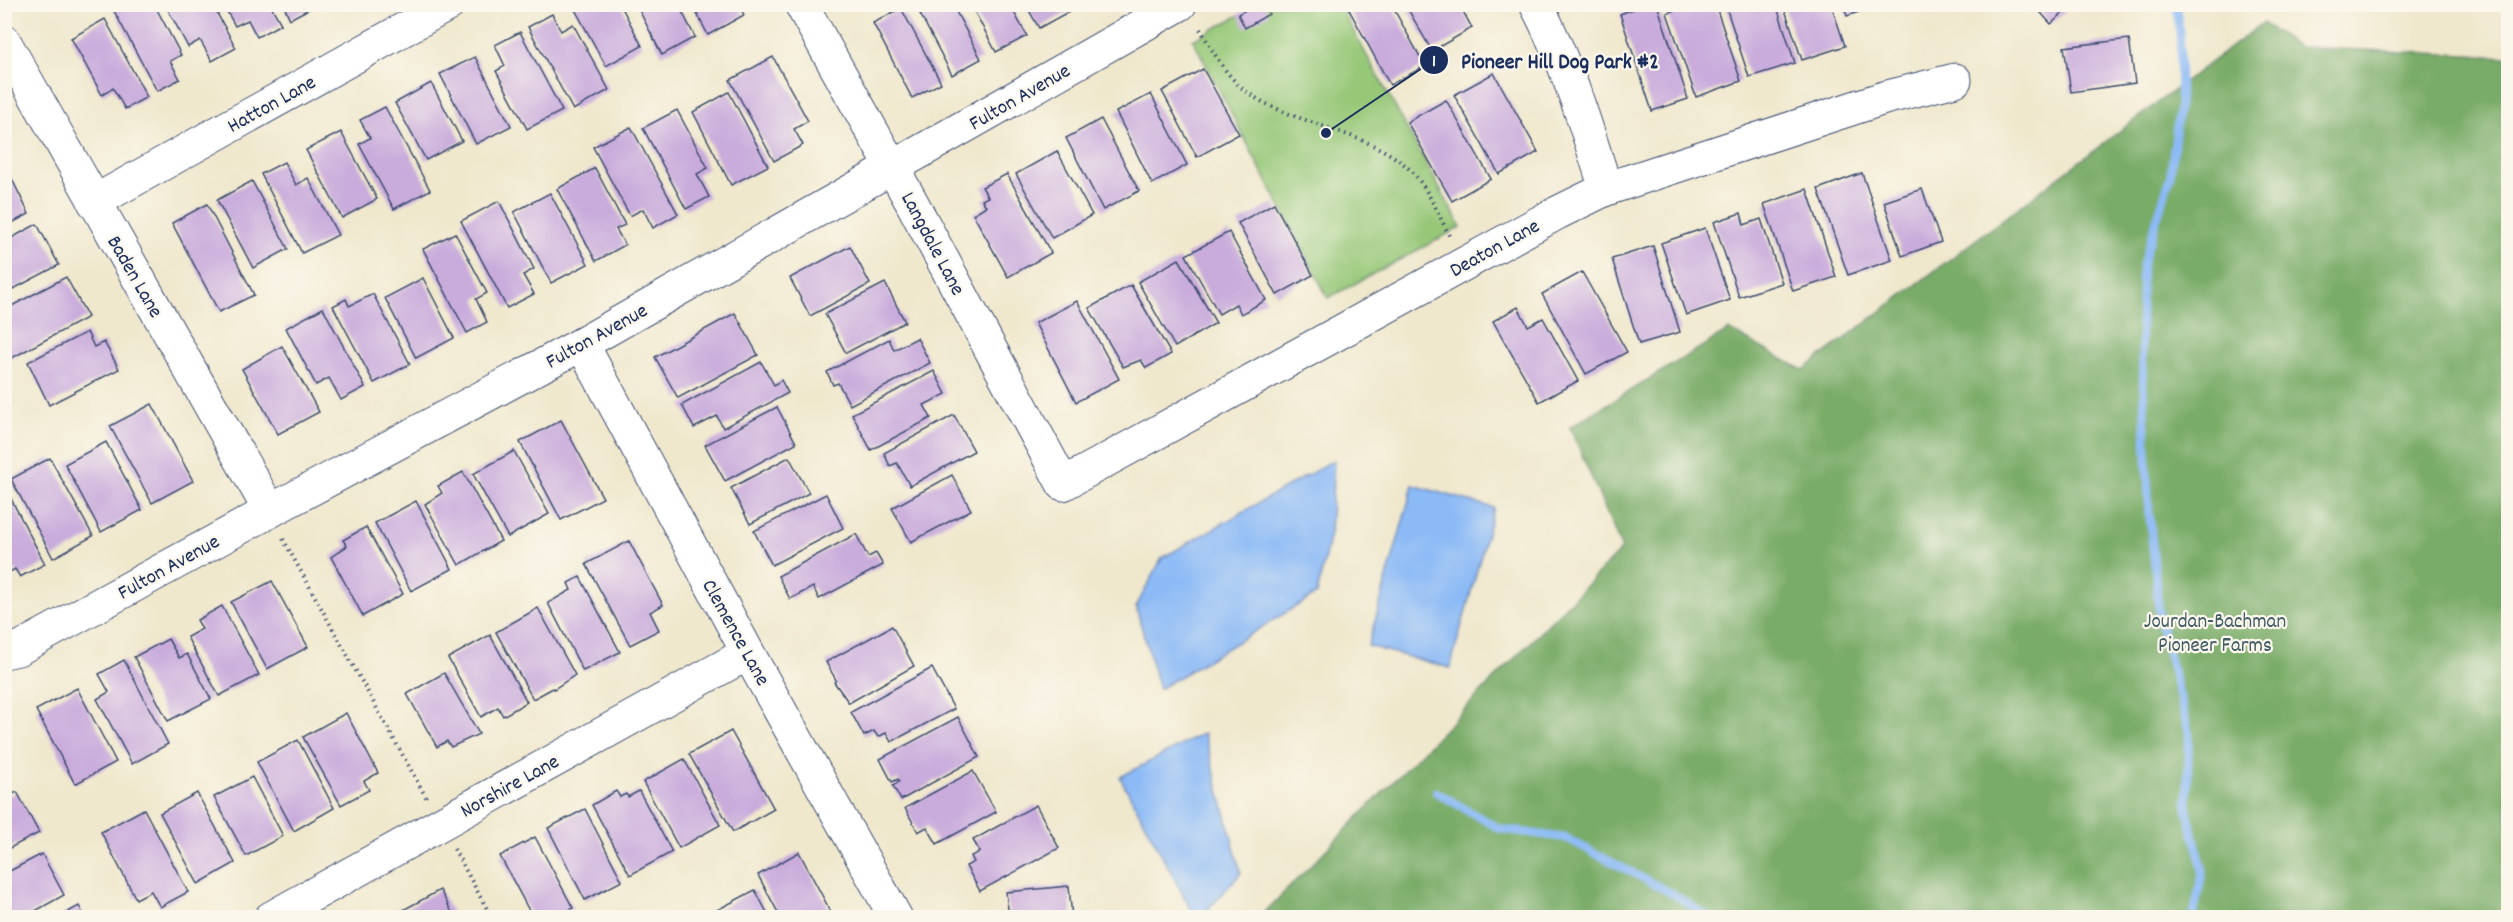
<svg xmlns="http://www.w3.org/2000/svg" width="2513" height="922" viewBox="0 0 2513 922" font-family="Dekko,sans-serif">
  <style>
    .green { fill: #97c878; stroke: #597c6b; stroke-width: 1.5 }
    .forest { fill: #79ac68; stroke: #4a6e63; stroke-width: 1.5 }
    .water { fill: #8bbaf6; stroke: #5374aa; stroke-width: 1.5 }
    .lines { fill: none; stroke-linecap: round; stroke-linejoin: round }
    .stream { stroke: #8bbaf6; stroke-width: 8 }
    .building { fill: #c9acdc }
    .minor-casing { stroke: #3b4b6f; stroke-width: 35 }
    .path { stroke: #3b4b6f; stroke-width: 4; stroke-dasharray: 1.5 4.5; stroke-linecap: butt }
    .minor { stroke: #fff; stroke-width: 33 }
    .labels { text-anchor: middle; stroke-width: 4.5; stroke-linejoin: round; paint-order: stroke }
    .street-label { font-size: 21px; fill: #1b2f5e; stroke: #fbf7ec }
    .park-label { font-size: 21px; fill: #405d66; stroke: #fbf7ec }
    .leader { fill: none; stroke: #1b2f5e; stroke-width: 2 }
    .callout-dot { fill: #1b2f5e; stroke: #fbf7ec; stroke-width: 2 }
    .mark-label { font-size: 18px; text-anchor: middle; font-weight: bold; fill: #fff }
    .callout-label { font-size: 22px; text-anchor: middle; font-weight: bold; fill: #1b2f5e; stroke: #fbf7ec; stroke-width: 4.5; stroke-linejoin: round; paint-order: stroke }
  </style>
  <rect width="100%" height="100%" fill="#fbf7ec"/>
  <filter id="ink" filterUnits="userSpaceOnUse"><feTurbulence type="fractalNoise" baseFrequency=".0167" numOctaves="2"/><feDisplacementMap in="SourceGraphic" scale="12" xChannelSelector="R" yChannelSelector="G"/><feConvolveMatrix kernelMatrix="1 2 1 2 8 2 1 2 1" color-interpolation-filters="sRGB"/></filter>
  <filter id="wash" filterUnits="userSpaceOnUse"><feTurbulence type="fractalNoise" baseFrequency=".008" numOctaves="4" result="noise"/><feDisplacementMap in="SourceGraphic" scale="24" xChannelSelector="R" yChannelSelector="G"/><feGaussianBlur stdDeviation="1.35" result="paint"/><feColorMatrix in="noise" values="0 0 0 0 0 0 0 0 0 0 0 0 0 0 0 0 0 1.4 0 .05"/><feComposite in="paint" operator="in"/></filter>
  <g filter="url(#wash)">
    <rect width="100%" height="100%" fill="#f0e8cd"/>
    <!-- green -->
    <path class="green" d="M1258,5H1339L1461,227L1328,298L1193,40Z"/>
    <!-- forest -->
    <path class="forest" d="M2263,23L2299,47L2508,57V917H1260L1622,549L1570,427L1729,330L1803,370Z"/>
    <!-- water -->
    <g class="water">
      <path d="M1334,460L1330,533L1317,594L1159,689L1136,607L1162,558Z"/>
      <path d="M1413,485L1494,508L1450,668L1368,646Z"/>
      <path d="M1204,733L1241,873L1201,917H1195L1120,777Z"/>
    </g>
    <g class="lines">
      <!-- stream -->
      <g class="stream">
        <path d="M2176,4L2180,37V98L2170,178L2142,266L2141,335L2149,510L2160,622L2189,733L2187,810L2203,870L2193,918"/>
        <path d="M1436,792L1500,829L1566,838L1673,894L1710,918"/>
      </g>
    </g>
    <g id="blocks">
      <!-- building -->
      <g class="building">
        <path d="M121,4H154L181,55L170,61L180,79L157,91L113,9Z"/>
        <path d="M165,4H212L236,48L212,61L200,40L188,47Z"/>
        <path d="M223,4H270L281,24L257,37L248,20L235,26Z"/>
        <path d="M283,4H318L290,19Z"/>
        <path d="M572,4H620L642,46L606,66Z"/>
        <path d="M636,4H678L695,37L662,55Z"/>
        <path d="M692,4H738L744,15L708,35Z"/>
        <path d="M919,4H952L981,59L952,75L916,6Z"/>
        <path d="M1256,4H1264L1269,14L1245,28L1238,14Z"/>
        <path d="M1346,4H1391L1425,66L1390,85Z"/>
        <path d="M1405,4H1459L1472,28L1432,51Z"/>
        <path d="M1647,4H1657L1688,99L1652,111L1620,14Z"/>
        <path d="M1690,4H1715L1741,81L1696,97L1667,13Z"/>
        <path d="M1725,4H1776L1795,63L1749,77Z"/>
        <path d="M1783,4H1831L1845,46L1802,60Z"/>
        <path d="M1843,4H1879V5L1847,16Z"/>
        <path d="M2033,4H2073L2051,24Z"/>
        <path d="M971,5H1010L1027,36L996,52Z"/>
        <path d="M1026,5H1066L1070,11L1039,28Z"/>
        <path d="M901,8L941,83L912,98L873,23Z"/>
        <path d="M552,14L561,31L573,24L609,90L573,110L528,27Z"/>
        <path d="M105,19L147,97L125,109L113,88L102,95L71,38Z"/>
        <path d="M520,32L562,111L527,129L496,71L505,66L495,45Z"/>
        <path d="M2129,39L2135,83L2071,92L2064,47Z"/>
        <path d="M475,57L511,126L476,144L440,74Z"/>
        <path d="M773,57L808,121L794,129L803,145L774,161L730,80Z"/>
        <path d="M1203,69L1239,134L1197,157L1162,91Z"/>
        <path d="M1494,73L1538,152L1499,174L1454,95Z"/>
        <path d="M431,83L462,141L426,160L395,103Z"/>
        <path d="M729,92L768,166L731,185L693,112Z"/>
        <path d="M1151,94L1187,165L1152,184L1116,112Z"/>
        <path d="M1446,100L1491,179L1452,201L1407,122Z"/>
        <path d="M385,107L430,190L394,209L359,144L370,138L360,120Z"/>
        <path d="M677,110L708,168L697,174L709,197L686,209L643,128Z"/>
        <path d="M1101,119L1139,191L1103,210L1066,138Z"/>
        <path d="M631,127L678,214L653,228L643,209L630,216L593,147Z"/>
        <path d="M341,132L377,199L342,218L306,150Z"/>
        <path d="M1057,151L1092,215L1052,238L1016,174Z"/>
        <path d="M284,162L296,185L308,178L338,235L302,253L261,174Z"/>
        <path d="M595,168L625,225L616,229L625,245L596,261L557,189Z"/>
        <path d="M9,173L29,214L4,227V175Z"/>
        <path d="M1862,173L1892,260L1848,275L1818,189Z"/>
        <path d="M1007,174L1051,253L1008,277L973,214L986,206L982,200L988,197L982,187Z"/>
        <path d="M252,181L288,249L253,268L217,200Z"/>
        <path d="M1807,189L1836,277L1793,291L1764,204Z"/>
        <path d="M1922,189L1941,242L1902,256L1884,202Z"/>
        <path d="M550,193L588,264L551,283L514,212Z"/>
        <path d="M499,201L534,269L523,275L534,294L507,308L461,221Z"/>
        <path d="M1274,203L1313,275L1277,295L1238,223Z"/>
        <path d="M207,204L254,295L219,312L172,223Z"/>
        <path d="M1741,213L1744,225L1761,219L1782,283L1739,297L1714,222Z"/>
        <path d="M37,224L59,265L4,294V242Z"/>
        <path d="M1705,228L1730,300L1686,315L1661,243Z"/>
        <path d="M1229,232L1266,300L1241,314L1236,304L1219,314L1186,255Z"/>
        <path d="M455,233L487,293L476,299L487,322L467,333L423,249Z"/>
        <path d="M850,246L870,284L810,316L790,278Z"/>
        <path d="M1653,246L1680,332L1639,344L1612,259Z"/>
        <path d="M1179,259L1216,323L1175,347L1138,282Z"/>
        <path d="M1582,272L1627,352L1586,374L1542,294Z"/>
        <path d="M66,277L88,317L10,359L4,348V310Z"/>
        <path d="M423,278L454,338L416,358L385,298Z"/>
        <path d="M885,283L905,322L846,353L825,314Z"/>
        <path d="M1131,285L1171,354L1146,368L1141,360L1123,367L1089,308Z"/>
        <path d="M373,294L410,364L374,383L333,306L346,299L349,306Z"/>
        <path d="M1077,301L1119,379L1076,402L1035,323Z"/>
        <path d="M1518,307L1528,326L1543,318L1578,381L1539,402L1493,321Z"/>
        <path d="M323,308L365,387L341,400L329,378L316,385L286,328Z"/>
        <path d="M735,313L758,355L678,398L655,357Z"/>
        <path d="M87,332L94,347L104,342L119,369L49,405L28,362Z"/>
        <path d="M917,338L930,363L850,405L838,383L833,385L827,372L889,339L894,350Z"/>
        <path d="M282,346L319,412L278,434L242,369Z"/>
        <path d="M761,362L774,385L781,380L788,393L723,428L717,416L694,428L682,405Z"/>
        <path d="M934,371L946,394L924,405L931,418L871,450L852,414Z"/>
        <path d="M152,404L193,481L152,503L110,426Z"/>
        <path d="M777,407L796,443L725,481L705,445Z"/>
        <path d="M954,415L974,451L910,486L897,463L890,466L884,453Z"/>
        <path d="M561,420L603,498L561,520L520,442Z"/>
        <path d="M106,442L142,510L101,532L65,464Z"/>
        <path d="M514,451L549,514L508,537L473,474Z"/>
        <path d="M789,457L809,493L750,524L731,488Z"/>
        <path d="M50,458L93,536L53,558L11,479Z"/>
        <path d="M463,472L501,541L459,565L425,504L442,493L438,486Z"/>
        <path d="M952,475L971,510L911,542L892,508Z"/>
        <path d="M826,494L843,528L772,565L754,531Z"/>
        <path d="M9,495L45,564L20,577L15,569L4,575V497Z"/>
        <path d="M416,501L452,569L411,591L375,523Z"/>
        <path d="M366,527L403,594L363,616L331,557L347,546L343,540Z"/>
        <path d="M856,534L868,557L876,553L883,565L819,599L813,587L790,599L778,576Z"/>
        <path d="M629,541L663,605L650,612L659,630L630,645L586,564Z"/>
        <path d="M580,577L620,652L583,671L548,603L571,590L568,583Z"/>
        <path d="M272,581L308,647L267,669L231,602Z"/>
        <path d="M222,606L259,675L219,696L187,637L202,629L197,620Z"/>
        <path d="M538,608L575,675L554,689L553,688L533,699L496,632Z"/>
        <path d="M892,626L914,666L849,703L834,682L836,680L826,662Z"/>
        <path d="M490,635L527,702L503,716L498,707L481,717L448,658Z"/>
        <path d="M168,639L179,658L187,654L211,699L168,721L134,657Z"/>
        <path d="M124,660L168,744L132,764L97,699L109,692L99,674Z"/>
        <path d="M932,668L954,709L891,742L886,733L878,737L874,731L864,736L851,712Z"/>
        <path d="M444,673L479,734L451,747L447,741L437,747L407,694Z"/>
        <path d="M77,688L116,762L75,784L36,710Z"/>
        <path d="M346,713L378,773L364,781L369,790L341,805L303,737Z"/>
        <path d="M958,717L979,757L901,800L893,786L899,782L898,779L892,782L880,759Z"/>
        <path d="M731,731L774,809L733,832L689,754Z"/>
        <path d="M298,740L334,808L294,831L257,762Z"/>
        <path d="M684,759L720,825L679,848L643,782Z"/>
        <path d="M973,771L996,812L937,844L927,827L918,832L905,808Z"/>
        <path d="M252,777L283,836L246,856L214,797Z"/>
        <path d="M616,791L620,797L626,794L628,797L639,791L672,852L630,875L592,805Z"/>
        <path d="M17,792L39,833L4,851V798Z"/>
        <path d="M197,793L235,863L198,884L160,813Z"/>
        <path d="M1036,805L1059,848L980,891L966,866L974,862L971,856L980,852L973,840Z"/>
        <path d="M144,809L188,892L160,907L151,891L136,899L101,832Z"/>
        <path d="M585,809L622,881L585,900L548,828Z"/>
        <path d="M535,837L573,908L555,918H533L500,856Z"/>
        <path d="M799,852L834,918H781L758,875Z"/>
        <path d="M42,854L64,895L23,918H4V874Z"/>
        <path d="M1069,886L1072,918H1009L1006,892Z"/>
        <path d="M440,890L455,918H407L403,910Z"/>
        <path d="M755,890L770,918H722L717,910Z"/>
        <path d="M79,906L85,918H57Z"/>
      </g>
    </g>
  </g>
  <g filter="url(#ink)">
    <use href="#blocks" fill-opacity="0" stroke="#3b4b6f" stroke-width="1.5"/>
    <g class="lines">
      <defs>
        <g id="minor">
          <path d="M801,4L911,201L1063,484L1557,213L1606,189L1884,98L1955,80"/>
          <path d="M1536,4C1567,63 1586,126 1606,189"/>
          <path d="M4,41L270,511"/>
          <path d="M94,202L449,4"/>
          <path d="M582,344L748,653L896,918"/>
          <path d="M4,652L18,649L270,511L582,344L1180,4"/>
          <path d="M271,918L748,653"/>
        </g>
      </defs>
      <!-- minor casing -->
      <use href="#minor" class="minor-casing"/>
      <!-- path -->
      <g class="path">
        <path d="M1200,29C1213,51 1226,77 1247,92C1295,127 1377,131 1415,175C1430,193 1440,218 1451,239"/>
        <path d="M283,539L427,799"/>
        <path d="M454,849L492,918"/>
      </g>
      <!-- minor -->
      <use href="#minor" class="minor"/>
    </g>
  </g>
  <g class="labels">
    <!-- street labels -->
    <g class="street-label">
      <text transform="translate(1019 96) rotate(-30)" y="7">Fulton Avenue</text>
      <text transform="translate(271 103) rotate(-29)" y="7">Hatton Lane</text>
      <text transform="translate(934 243) rotate(62)" y="7">Langdale Lane</text>
      <text transform="translate(1494 247) rotate(-29)" y="7">Deaton Lane</text>
      <text transform="translate(136 276) rotate(60)" y="7">Baden Lane</text>
      <text transform="translate(596 335) rotate(-29)" y="7">Fulton Avenue</text>
      <text transform="translate(168 566) rotate(-29)" y="7">Fulton Avenue</text>
      <text transform="translate(737 632) rotate(61)" y="7">Clemence Lane</text>
      <text transform="translate(509 785) rotate(-29)" y="7">Norshire Lane</text>
    </g>
    <!-- park labels -->
    <g class="park-label">
      <text x="2215" y="627">Jourdan-Bachman<tspan x="2215" dy="24">Pioneer Farms</tspan></text>
    </g>
  </g>
  <!-- callouts -->
  <path class="leader" d="M1326 133L1434 60"/>
  <g class="callout-dot">
    <circle cx="1326" cy="133" r="6"/>
    <circle cx="1434" cy="60" r="15"/>
  </g>
  <g class="mark-label">
    <text x="1434" y="66">1</text>
  </g>
  <g class="callout-label">
    <text x="1560" y="68">Pioneer Hill Dog Park #2</text>
  </g>
  <!-- margin -->
  <rect width="2513" height="922" fill="none" stroke="#fbf7ec" stroke-width="24"/>
</svg>
